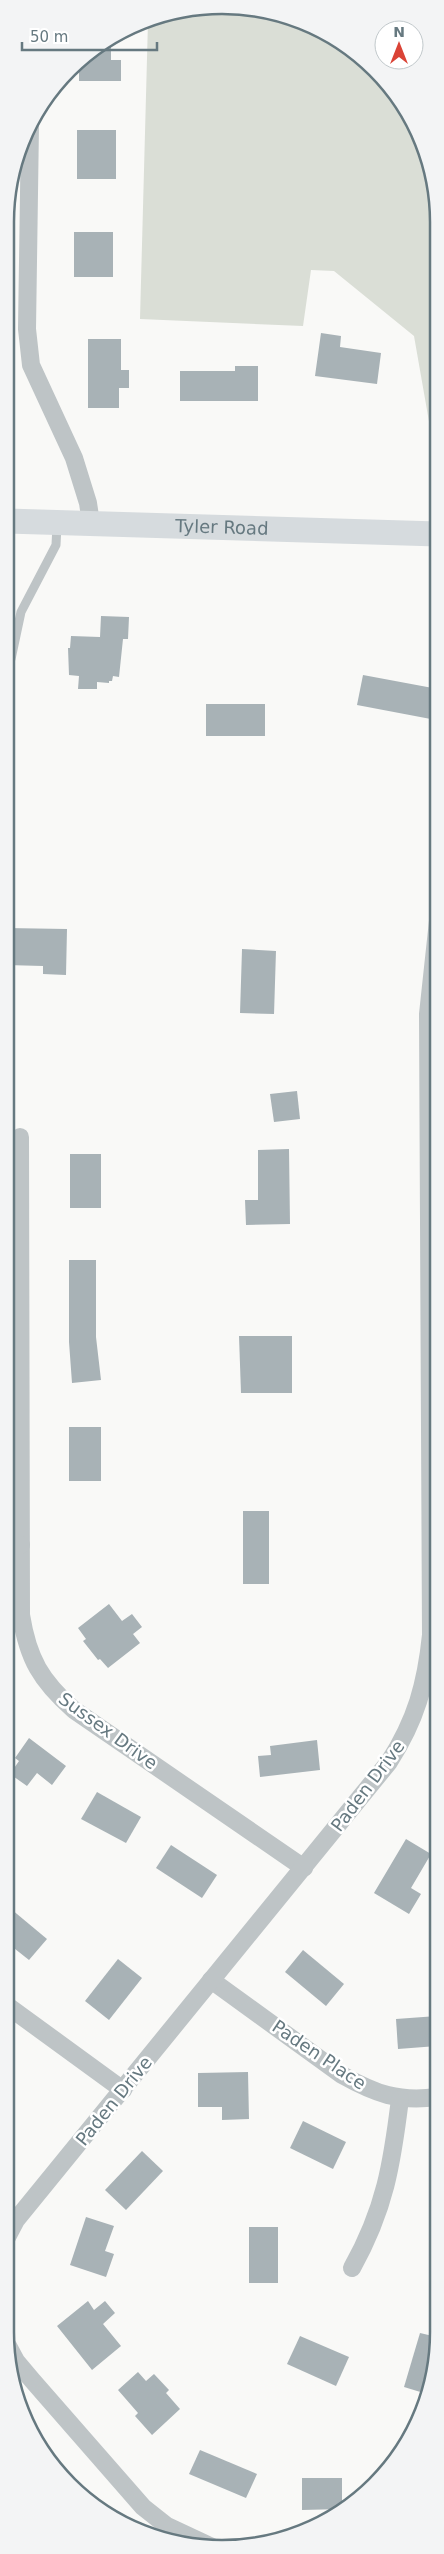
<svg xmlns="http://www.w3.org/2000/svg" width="444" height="2554" viewBox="0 0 444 2554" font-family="'DejaVu Sans',sans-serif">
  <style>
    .green { fill: #daded6 }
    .building { fill: #a8b2b6 }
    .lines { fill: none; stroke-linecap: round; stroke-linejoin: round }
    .lane { stroke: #bec4c6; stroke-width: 9 }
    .street { stroke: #bec4c6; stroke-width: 18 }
    .secondary { stroke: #d6dbde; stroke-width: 25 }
    .labels { text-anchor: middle; stroke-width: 5; stroke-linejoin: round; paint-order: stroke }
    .street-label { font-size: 18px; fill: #667980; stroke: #fff }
    .rim { fill: none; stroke: #667980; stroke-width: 2.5 }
  </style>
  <rect width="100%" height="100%" fill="#f9f9f7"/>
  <!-- green -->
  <path class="green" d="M250,7L318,28L376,69L417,126L439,208L438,473L414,336L334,271L311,270L303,326L140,319L148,21L166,12Z"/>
  <!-- building -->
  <g class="building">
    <path d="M111,39V60H121V81H79V62L90,50Z"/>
    <rect x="77" y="130" width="39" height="49"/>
    <rect x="74" y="232" width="39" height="45"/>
    <path d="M321,333L341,336L340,347L381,353L377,384L315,376Z"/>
    <path d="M88,339H121V370H129V388H119V408H88Z"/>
    <path d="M235,366H258V401H180V371H235Z"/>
    <path d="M101,616L129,617L128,639H123L119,677L113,676L112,681H109V683L97,682V689H78L79,676L69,675L68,648H70L71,636L100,637Z"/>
    <path d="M363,675L438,689L436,720L357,705Z"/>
    <rect x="206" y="704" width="59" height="32"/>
    <path d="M6,928L67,929L66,975L43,974V966L6,965Z"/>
    <path d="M242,949L276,951L274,1014L240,1013Z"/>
    <path d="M297,1091L300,1119L274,1122L270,1094Z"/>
    <path d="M289,1149L290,1224L246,1225L245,1200H258V1150Z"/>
    <rect x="70" y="1154" width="31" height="54"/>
    <path d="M69,1260H96V1337L101,1380L72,1383L69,1342Z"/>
    <path d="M239,1336H292V1393H241Z"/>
    <rect x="69" y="1427" width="32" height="54"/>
    <rect x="243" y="1511" width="26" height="73"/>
    <path d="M109,1604L122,1621L132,1614L142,1627L133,1634L140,1643L108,1668L100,1659L98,1660L83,1641L86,1639L78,1628Z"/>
    <path d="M29,1738L66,1766L52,1785L37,1773L27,1786L10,1774L19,1761L15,1758Z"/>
    <path d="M317,1740L320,1770L260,1777L258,1756L271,1755L270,1746Z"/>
    <path d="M97,1792L141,1817L126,1843L81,1819Z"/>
    <path d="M406,1839L431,1854L411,1888L421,1894L409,1914L374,1893Z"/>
    <path d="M171,1845L217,1875L202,1898L156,1868Z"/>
    <path d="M5,1904L47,1939L29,1960L5,1941Z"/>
    <path d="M303,1950L344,1984L326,2006L285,1972Z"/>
    <path d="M118,1959L142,1978L109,2020L85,2001Z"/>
    <path d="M437,2016V2046L398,2049L396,2019Z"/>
    <path d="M248,2072L249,2119L222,2120V2107H198V2073Z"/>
    <path d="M303,2121L346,2142L333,2169L290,2148Z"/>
    <path d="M142,2151L163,2171L126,2210L105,2190Z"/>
    <path d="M86,2217L114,2226L105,2251L114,2254L106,2277L70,2265Z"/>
    <rect x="249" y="2227" width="29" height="56"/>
    <path d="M88,2301L94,2310L105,2301L115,2313L103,2324L121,2346L92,2370L57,2326Z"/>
    <path d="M420,2333L437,2337V2360L427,2394L404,2387Z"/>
    <path d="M300,2336L349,2357L336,2386L287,2364Z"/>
    <path d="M138,2372L146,2381L154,2374L169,2390L166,2393L180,2409L152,2435L135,2416L138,2413L118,2390Z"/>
    <path d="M200,2450L257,2474L246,2498L189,2474Z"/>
    <path d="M302,2478H342V2509L302,2510Z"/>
  </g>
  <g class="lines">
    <!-- lane -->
    <path class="lane" d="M11,659L21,612L56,545L57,525"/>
    <!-- street -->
    <g class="street">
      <path d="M30,125L27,329L31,365L74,458L88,503L91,523"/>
      <path d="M20,1137L21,1615C28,1659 41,1681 74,1710L304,1868"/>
      <path d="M6,1545H21"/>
      <path d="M211,1980L342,2075C376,2094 398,2102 437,2097"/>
      <path d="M5,2004L123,2090"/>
      <path d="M5,2241L16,2220L389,1762C416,1720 426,1684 431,1635L428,1014L438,921"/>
      <path d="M352,2268C385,2209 392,2164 400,2099"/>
      <path d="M8,2346L16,2361L32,2380L143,2507L167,2526L214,2548"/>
    </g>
    <!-- secondary -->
    <path class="secondary" id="s1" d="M7,521L438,534"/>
  </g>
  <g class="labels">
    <!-- street labels -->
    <g class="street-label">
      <text dy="6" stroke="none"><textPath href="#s1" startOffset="215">Tyler Road</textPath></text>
      <text transform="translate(108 1731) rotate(36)" y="6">Sussex Drive</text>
      <text transform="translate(368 1786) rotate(-53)" y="6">Paden Drive</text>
      <text transform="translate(319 2055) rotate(34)" y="6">Paden Place</text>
      <text transform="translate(114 2101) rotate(-51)" y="6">Paden Drive</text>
    </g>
  </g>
  <!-- crop -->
  <path d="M0 0H444V2554H0ZM222 14H222A208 208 0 0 1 430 222V2332A208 208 0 0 1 222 2540H222A208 208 0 0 1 14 2332V222A208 208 0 0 1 222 14Z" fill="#f3f4f5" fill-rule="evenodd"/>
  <path class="rim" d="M222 14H222A208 208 0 0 1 430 222V2332A208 208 0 0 1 222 2540H222A208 208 0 0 1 14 2332V222A208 208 0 0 1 222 14Z"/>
  <!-- north arrow -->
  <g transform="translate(399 45)"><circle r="24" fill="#ffffff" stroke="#c2c9cc"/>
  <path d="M0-4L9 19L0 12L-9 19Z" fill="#da4336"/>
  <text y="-8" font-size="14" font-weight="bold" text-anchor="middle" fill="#667980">N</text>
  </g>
  <!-- scale -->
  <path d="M22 42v8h135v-8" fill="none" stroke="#667980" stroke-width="2.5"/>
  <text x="30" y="42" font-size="15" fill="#667980" stroke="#ffffff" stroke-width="4" paint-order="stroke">50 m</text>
</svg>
